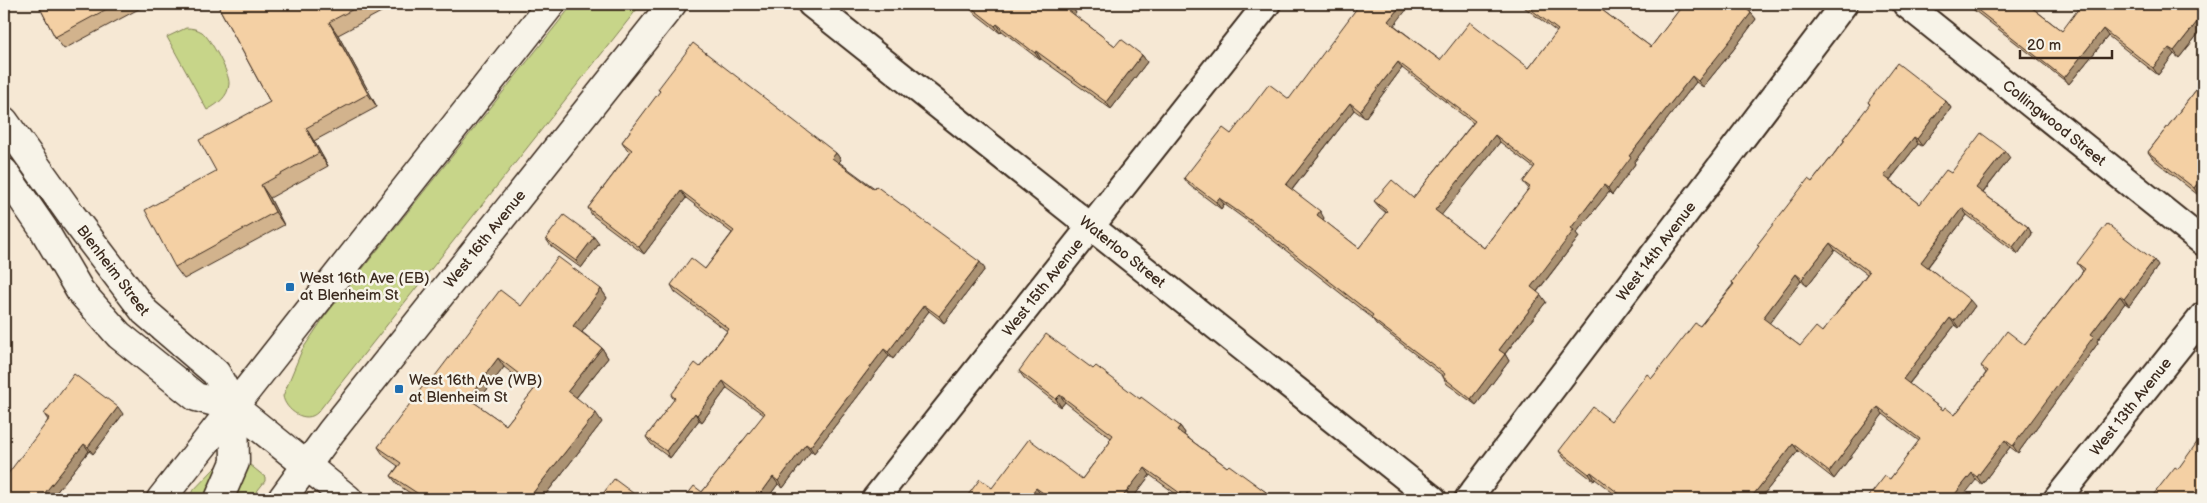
<svg xmlns="http://www.w3.org/2000/svg" width="2207" height="503" viewBox="0 0 2207 503" font-family="'Balsamiq Sans',sans-serif">
  <style>
    .green { fill: #c7d589; stroke: #818054 }
    .lines { fill: none; stroke-linecap: round; stroke-linejoin: round }
    .minor-casing { stroke: #3b2a1e; stroke-width: 30 }
    .tertiary-casing { stroke: #3b2a1e; stroke-width: 31 }
    .secondary-casing { stroke: #3b2a1e; stroke-width: 31 }
    .minor { stroke: #f7f3e8; stroke-width: 26 }
    .tertiary { stroke: #f7f3e8; stroke-width: 28 }
    .secondary { stroke: #f7f3e8; stroke-width: 28 }
    .wall { fill: #d2b38d; stroke: #3b2a1e; fill-rule: evenodd }
    .shaded-wall { fill: #ab9273; stroke: #3b2a1e }
    .building { fill: #f4d0a4; stroke: #3b2a1e; fill-rule: evenodd }
    .poi-dot { fill: #1f6fb2; stroke: #f7f3e8; stroke-width: 2 }
    .labels { text-anchor: middle; stroke-width: 5; stroke-linejoin: round; paint-order: stroke }
    .street-label { font-size: 15px; fill: #3b2a1e; stroke: #f7f3e8 }
    .poi-label { font-size: 15px; fill: #3b2a1e; stroke: #f7f3e8; text-anchor: start }
  </style>
  <rect width="100%" height="100%" fill="#f6e8d4"/>
  <filter id="ink" filterUnits="userSpaceOnUse"><feTurbulence type="fractalNoise" baseFrequency=".02" numOctaves="2"/><feDisplacementMap in="SourceGraphic" scale="10" xChannelSelector="R" yChannelSelector="G"/><feConvolveMatrix kernelMatrix="1 2 1 2 8 2 1 2 1" color-interpolation-filters="sRGB"/></filter>
  <g filter="url(#ink)">
    <!-- green -->
    <g class="green">
      <path d="M573,4H641L318,412C306,425 285,410 283,396L302,350L325,316Z"/>
      <path d="M186,28C192,28 197,29 202,32C210,38 230,73 229,84C228,97 218,104 207,110L167,37Z"/>
      <path d="M249,464L265,477V481L251,499H229L245,465Z"/>
      <path d="M219,466L210,499H185L216,467Z"/>
    </g>
    <g class="lines">
      <defs>
        <g id="minor">
          <path id="s1" d="M811,4L1433,499"/>
          <path id="s2" d="M1906,4L2203,242"/>
          <path id="s3" d="M875,499L1267,4"/>
          <path id="s4" d="M1468,499L1844,4"/>
          <path id="s5" d="M2057,499L2203,316"/>
        </g>
        <g id="tertiary">
          <path id="s6" d="M4,121L72,216L145,312L216,373L234,407L348,499"/>
          <path d="M4,172L44,230L80,291L119,335L196,397L234,407"/>
        </g>
        <g id="secondary">
          <path d="M161,499L551,4"/>
          <path d="M219,499L235,462L234,407"/>
          <path id="s7" d="M282,499L331,432L672,4"/>
        </g>
      </defs>
      <!-- minor casing -->
      <use href="#minor" class="minor-casing"/>
      <!-- tertiary casing -->
      <use href="#tertiary" class="tertiary-casing"/>
      <!-- secondary casing -->
      <use href="#secondary" class="secondary-casing"/>
      <!-- minor -->
      <use href="#minor" class="minor"/>
      <!-- tertiary -->
      <use href="#tertiary" class="tertiary"/>
      <!-- secondary -->
      <use href="#secondary" class="secondary"/>
    </g>
    <!-- wall -->
    <g class="wall">
      <path d="M38,4H148L64,49L55,37Z"/>
      <path d="M217,4H396L338,35L377,107L314,141L328,166L270,198L284,225L184,279L175,267L216,171L270,102Z"/>
      <path d="M964,4H1069L1071,6L1076,13L1074,15L1115,46L1142,55L1147,62L1111,109L1041,59L1040,60L1002,31L1000,33L972,11L969,7Z"/>
      <path d="M1520,4H1594L1651,47L1681,8L1675,4H1757L1750,12L1756,19L1734,49L1703,87L1696,82L1634,162L1635,164L1612,195L1609,192L1576,233L1579,237L1537,292L1546,302L1505,354L1509,361L1476,405L1447,384L1443,377V376L1376,324L1371,317L1261,231L1224,204L1221,209L1189,185L1184,178L1231,134L1289,99L1394,25L1440,60L1529,68L1557,32ZM1402,68L1473,123L1413,198L1374,201L1379,207L1386,213L1359,248L1323,220L1324,218L1292,190L1354,110L1365,118ZM1500,142L1534,168L1523,182L1529,189L1484,248L1441,215Z"/>
      <path d="M1966,4H2032L2030,6L2062,31L2203,4V28L2179,58L2174,54L2158,75L2108,36L2069,84Z"/>
      <path d="M2203,81V188L2198,195L2153,159L2148,152Z"/>
      <path d="M658,89L836,153L841,160L839,162L985,269L944,323L929,311L893,359L889,356L814,453L811,451L783,488L778,484L767,499H684L702,492L764,415L727,388L702,422L699,420L670,458L651,444L646,437L674,400L671,395L700,367L727,331L675,292L671,285L705,269L732,233L686,198L644,254L592,215L588,208L630,152L627,149L622,142L660,92Z"/>
      <path d="M1946,101L1951,108L1922,146L1918,144L1890,180L1920,204L1951,173L2010,158L1983,193L2028,227L2032,234L2018,254L1967,215L1928,267L1975,306L1959,328L1955,325L1909,384L1943,410L1955,415L1986,373L1981,366L2025,345L2083,271L2077,263L2158,266L2129,306L2125,303L2097,341L2098,343L2018,453L2010,447L1982,484L1976,480L1890,479L1919,441L1883,414L1834,479L1798,451L1760,499H1621L1595,479L1594,481L1564,458L1559,451L1611,421L1652,378L1700,326L1733,284L1732,282L1759,247L1757,245L1812,182L1844,141L1843,139L1870,105L1868,102ZM1835,250L1867,274L1822,332L1800,346L1769,323L1801,281L1807,286Z"/>
      <path d="M546,239L599,244L581,268L551,246Z"/>
      <path d="M601,289L607,298L582,332L602,348L608,358L576,398L602,422L542,499H419L398,485L391,476L398,466L384,456L378,447L426,388L521,306ZM504,367L534,390L506,425L476,404Z"/>
      <path d="M1093,369L1180,426L1185,433L1184,435L1227,467L1266,492L1270,499H1183L1150,475L1132,499H1047L1041,495L1038,499H965L992,488L1082,479L1110,442L1109,441L1111,438L1065,402L1061,407L1024,378L1019,371Z"/>
      <path d="M44,414H123L93,454L89,451L51,499H4L48,420Z"/>
    </g>
    <!-- shaded-wall -->
    <g class="shaded-wall">
      <path d="M1402,4H1411L1393,27L1388,21Z"/>
      <path d="M1747,4H1757L1749,14L1744,7Z"/>
      <path d="M1071,6L1076,13L1073,17L1068,10Z"/>
      <path d="M1751,13L1756,19L1734,49L1703,87L1698,81Z"/>
      <path d="M2201,17L2203,20V28L2179,58L2174,51Z"/>
      <path d="M329,22L338,35L377,107L368,94Z"/>
      <path d="M997,24L1002,31L1000,33L995,26Z"/>
      <path d="M2103,29L2108,36L2069,84L2064,78Z"/>
      <path d="M2169,48L2174,54L2158,75L2153,68Z"/>
      <path d="M1036,51L1041,59L1040,60L1035,53Z"/>
      <path d="M1142,55L1147,62L1111,109L1106,102Z"/>
      <path d="M1398,62L1402,68L1365,118L1360,111Z"/>
      <path d="M1692,76L1696,82L1634,162L1635,164L1612,195L1608,188L1629,156Z"/>
      <path d="M1946,101L1951,108L1922,146L1917,139Z"/>
      <path d="M1350,103L1354,110L1290,192L1286,185Z"/>
      <path d="M306,128L314,141L328,166L319,153Z"/>
      <path d="M1495,135L1500,142L1440,217L1435,210Z"/>
      <path d="M1914,137L1918,144L1888,182L1884,176Z"/>
      <path d="M2005,151L2010,158L1981,195L1976,188Z"/>
      <path d="M836,153L841,160L837,164L832,158Z"/>
      <path d="M2203,176V188L2198,195L2194,188Z"/>
      <path d="M261,185L270,198L284,225L275,212Z"/>
      <path d="M1604,185L1609,192L1576,233L1579,237L1535,294L1531,287L1571,228Z"/>
      <path d="M681,191L686,198L644,254L639,247Z"/>
      <path d="M1219,198L1224,204L1221,209L1216,202Z"/>
      <path d="M1962,208L1967,215L1926,269L1921,262Z"/>
      <path d="M1320,211L1324,218L1321,222L1317,215Z"/>
      <path d="M2028,227L2032,234L2018,254L2013,247Z"/>
      <path d="M594,237L599,244L581,268L576,261Z"/>
      <path d="M1830,243L1835,250L1807,286L1802,279Z"/>
      <path d="M2154,260L2158,266L2129,306L2124,299Z"/>
      <path d="M980,262L985,269L944,323L939,316Z"/>
      <path d="M1796,274L1801,281L1768,325L1763,318Z"/>
      <path d="M601,289L607,298L580,335L573,326Z"/>
      <path d="M1541,295L1546,302L1503,356L1499,350Z"/>
      <path d="M2120,296L2125,303L2097,341L2098,343L2018,453L2013,446L2091,334Z"/>
      <path d="M1970,300L1975,306L1959,328L1954,321Z"/>
      <path d="M924,305L929,311L893,359L888,352Z"/>
      <path d="M1950,318L1955,325L1907,386L1903,379Z"/>
      <path d="M602,348L608,358L574,400L568,391Z"/>
      <path d="M884,349L889,356L814,453L810,447Z"/>
      <path d="M1505,354L1509,361L1476,405L1471,399Z"/>
      <path d="M498,358L504,367L474,407L468,398Z"/>
      <path d="M723,381L727,388L702,422L697,415Z"/>
      <path d="M1060,395L1065,402L1061,407L1056,399Z"/>
      <path d="M118,407L123,414L93,454L88,447Z"/>
      <path d="M1878,407L1883,414L1834,479L1829,472Z"/>
      <path d="M596,413L602,422L542,499H532V494Z"/>
      <path d="M695,413L699,420L670,458L666,451Z"/>
      <path d="M1180,426L1185,433L1182,437L1177,430Z"/>
      <path d="M2005,440L2010,447L1982,484L1977,477Z"/>
      <path d="M84,444L89,451L51,499H40Z"/>
      <path d="M806,444L811,451L783,488L778,481Z"/>
      <path d="M1793,444L1798,451L1760,499H1750Z"/>
      <path d="M1145,468L1150,475L1132,499H1121Z"/>
      <path d="M1591,472L1595,479L1594,481L1589,474Z"/>
      <path d="M1972,473L1976,480L1961,499H1951Z"/>
      <path d="M773,477L778,484L767,499H757Z"/>
      <path d="M1036,488L1041,495L1038,499H1027Z"/>
      <path d="M1266,492L1270,499H1260Z"/>
      <path d="M1187,493L1191,499H1186L1184,496Z"/>
    </g>
    <!-- building -->
    <g class="building">
      <path d="M38,4H116L55,37Z"/>
      <path d="M217,4H363L329,22L368,94L306,128L319,153L261,185L275,212L175,267L145,210L216,171L199,140L270,102Z"/>
      <path d="M967,4H1069L1071,6L1068,10L1115,46L1121,39L1142,55L1106,102L1036,51L1035,53L997,24L995,26Z"/>
      <path d="M1360,4H1402L1388,21L1440,60L1470,22L1529,68L1558,30L1524,4H1594L1651,47L1682,6L1679,4H1747L1744,7L1751,13L1729,42L1698,81L1692,76L1629,156L1631,157L1608,188L1604,185L1571,228L1574,230L1531,287L1541,295L1499,350L1505,354L1471,399L1443,377L1445,374L1371,318L1373,315L1256,224L1219,198L1216,202L1184,178L1223,128L1231,134L1269,84L1289,99ZM1398,62L1475,121L1413,198L1392,180L1374,201L1387,211L1359,248L1317,215L1320,211L1286,185L1350,103L1360,111ZM1495,135L1535,166L1523,182L1530,187L1484,248L1435,210Z"/>
      <path d="M1970,4H2027L2062,31L2082,4H2203V19L2201,17L2174,51L2169,48L2153,68L2103,29L2064,78Z"/>
      <path d="M693,43L836,153L832,158L874,189L876,186L980,262L939,316L924,305L888,352L884,349L810,447L806,444L778,481L773,477L757,499H684L694,486L702,492L765,413L723,381L697,415L695,413L666,451L646,437L675,398L671,395L695,363L700,367L729,329L671,285L691,258L705,269L734,231L681,191L639,247L588,208L632,150L622,142L660,91L658,89Z"/>
      <path d="M1897,63L1946,101L1917,139L1914,137L1884,176L1920,204L1946,170L1951,173L1981,133L2005,151L1976,188L2028,227L2013,247L1962,208L1921,262L1970,300L1954,321L1950,318L1903,379L1943,410L1945,407L1955,415L1988,371L1981,366L2007,331L2025,345L2085,269L2077,263L2107,224L2154,260L2124,299L2120,296L2091,334L2094,336L2013,446L2005,440L1977,477L1972,473L1951,499H1867L1885,476L1890,479L1920,439L1878,407L1829,472L1793,444L1750,499H1626L1591,472L1589,474L1559,451L1593,407L1611,421L1647,374L1652,378L1695,323L1700,326L1734,284L1732,282L1759,246L1757,245L1808,179L1812,182L1845,140L1843,139L1870,104L1868,102ZM1830,243L1869,272L1822,332L1816,327L1800,346L1763,318L1796,274L1802,279Z"/>
      <path d="M2203,81V176L2194,188L2148,152Z"/>
      <path d="M564,215L594,237L576,261L546,239Z"/>
      <path d="M558,257L601,289L573,326L602,348L568,391L596,413L532,494L535,496L532,499H425L417,493L391,476L401,463L378,447L423,386L426,388L500,290L521,306ZM498,358L536,387L506,425L468,398Z"/>
      <path d="M1046,334L1093,369L1096,366L1140,399L1141,397L1180,426L1177,430L1227,467L1229,465L1266,492L1260,499H1195L1187,493L1184,496L1145,468L1121,499H1052L1036,488L1027,499H965L980,479L992,488L1029,439L1082,479L1110,442L1109,441L1113,435L1060,395L1056,399L1019,371Z"/>
      <path d="M74,374L118,407L88,447L84,444L40,499H4V479L50,418L44,414Z"/>
      <path d="M2203,434V499H2150L2175,467L2178,469Z"/>
      <path d="M614,479L641,499H599Z"/>
    </g>
  </g>
  <!-- markers -->
  <g class="poi-dot">
    <rect x="285" y="282" width="10" height="10" rx="2.5"/>
    <rect x="394" y="384" width="10" height="10" rx="2.5"/>
  </g>
  <g class="labels">
    <!-- street labels -->
    <g class="street-label">
      <text dy="5" stroke="none"><textPath href="#s2" startOffset="190">Collingwood Street</textPath></text>
      <text dy="5" stroke="none"><textPath href="#s7" startOffset="330">West 16th Avenue</textPath></text>
      <text dy="5" stroke="none"><textPath href="#s1" startOffset="398">Waterloo Street</textPath></text>
      <text dy="5" stroke="none"><textPath href="#s4" startOffset="311">West 14th Avenue</textPath></text>
      <text dy="5" stroke="none"><textPath href="#s6" startOffset="185">Blenheim Street</textPath></text>
      <text dy="5" stroke="none"><textPath href="#s3" startOffset="270">West 15th Avenue</textPath></text>
      <text dy="5" stroke="none"><textPath href="#s5" startOffset="118">West 13th Avenue</textPath></text>
    </g>
    <!-- poi labels -->
    <g class="poi-label">
      <text x="300" y="283">West 16th Ave (EB)<tspan x="300" dy="17">at Blenheim St</tspan></text>
      <text x="409" y="385">West 16th Ave (WB)<tspan x="409" dy="17">at Blenheim St</tspan></text>
    </g>
  </g>
  <!-- margin -->
  <rect width="2207" height="503" fill="none" stroke="#f7f3e8" stroke-width="20"/>
  <rect x="10" y="10" width="2187" height="483" fill="none" stroke="#3b2a1e" stroke-width="2" filter="url(#ink)"/>
  <!-- scale -->
  <path d="M2020 50v8h92v-8" fill="none" stroke="#3b2a1e" stroke-width="2.5"/>
  <text x="2027" y="50" font-size="15" fill="#3b2a1e" stroke="#f7f3e8" stroke-width="4" paint-order="stroke">20 m</text>
</svg>
